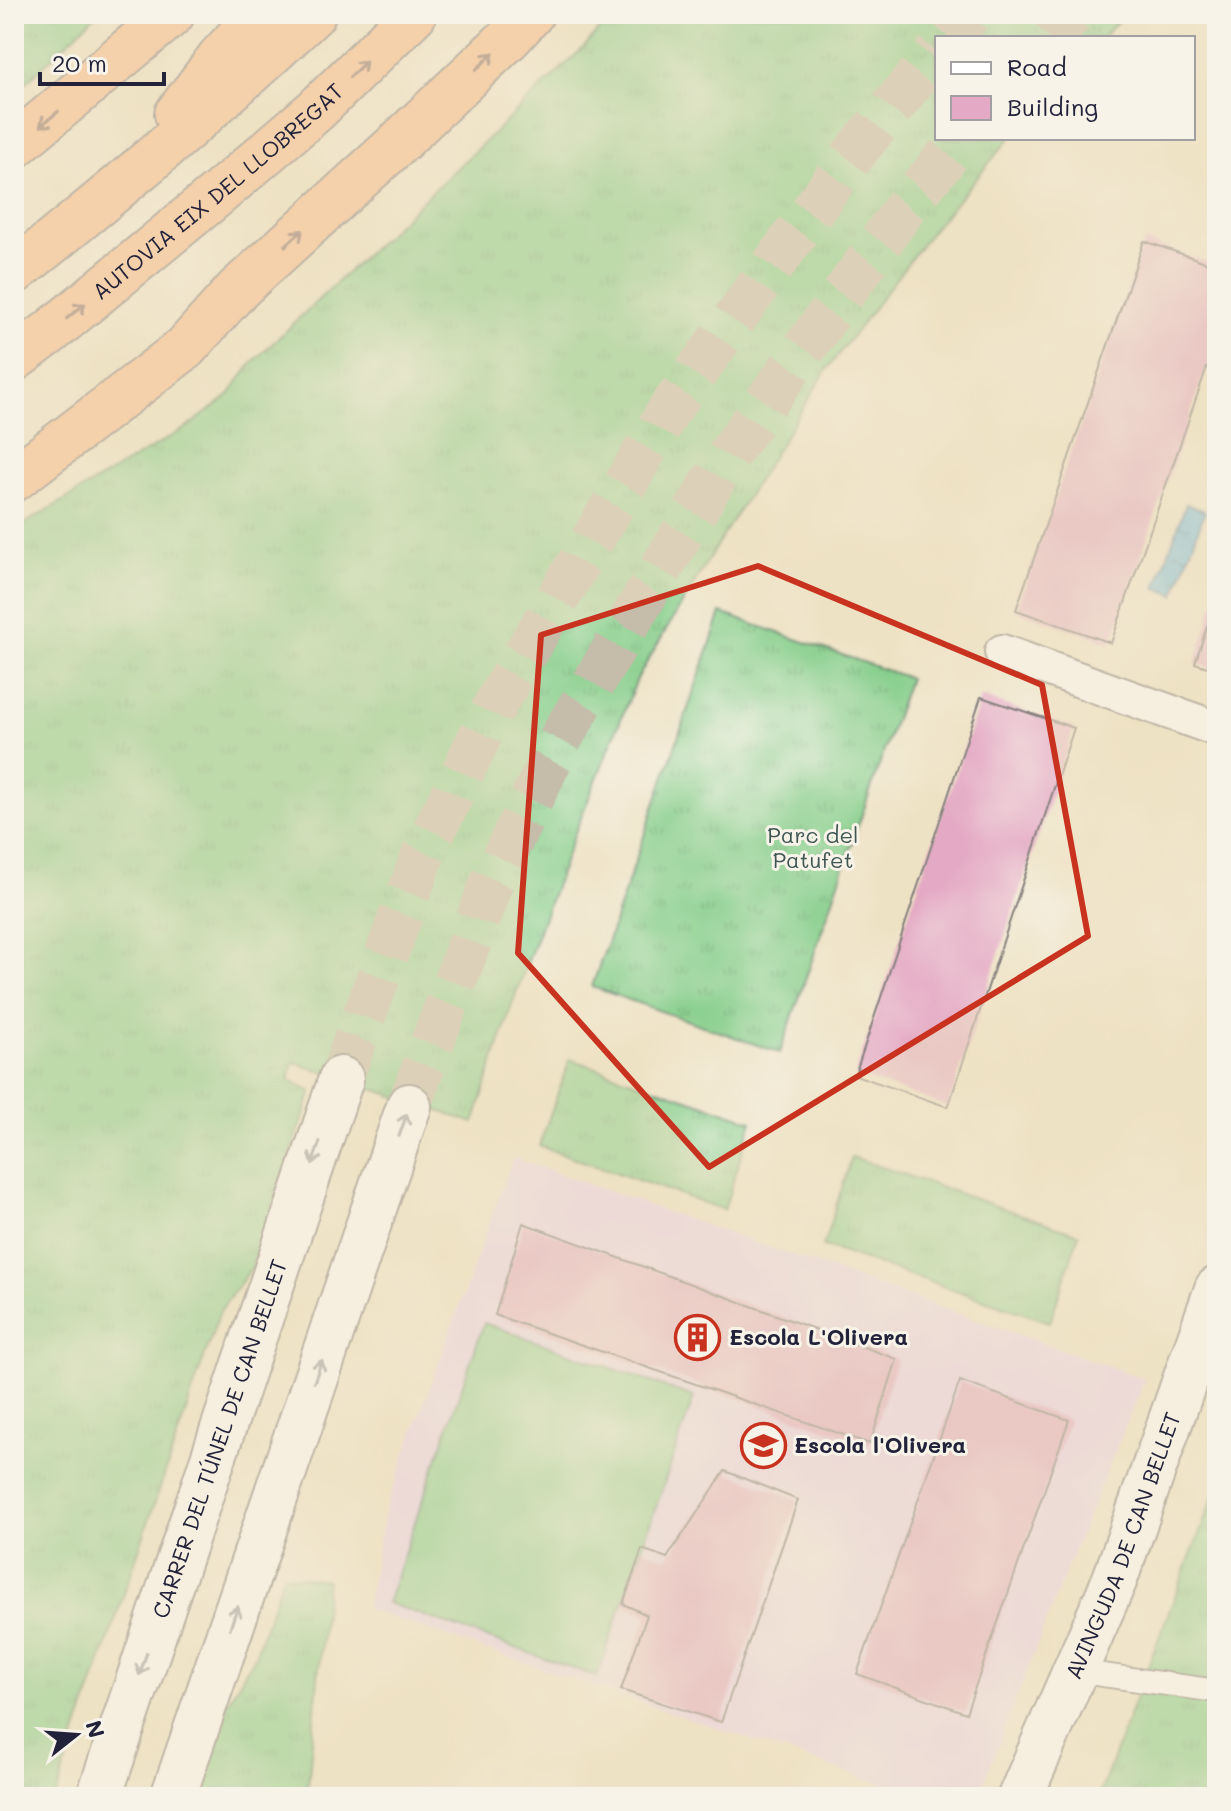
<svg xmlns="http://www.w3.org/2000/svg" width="1231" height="1811" viewBox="0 0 1231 1811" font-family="Mali,sans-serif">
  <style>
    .built { fill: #ead1ec }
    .grass { fill: url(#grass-tufts); stroke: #537862; stroke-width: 2 }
    .pitch { fill: #84ce8a; stroke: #537862; stroke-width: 2 }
    .water { fill: url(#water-ripples); stroke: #40698a; stroke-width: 2 }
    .building { fill: #e4a9c4 }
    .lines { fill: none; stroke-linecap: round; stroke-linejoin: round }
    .tertiary-tunnel { stroke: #c5bca9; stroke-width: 44; stroke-dasharray: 44 22; stroke-linecap: butt }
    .service-casing { stroke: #888280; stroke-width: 26 }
    .pedestrian-casing { stroke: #888280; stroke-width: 38 }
    .minor-casing { stroke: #888280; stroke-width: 48 }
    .tertiary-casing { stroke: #888280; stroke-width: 48 }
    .trunk-casing { stroke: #888280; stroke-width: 48 }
    .motorway-casing { stroke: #888280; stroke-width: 48 }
    .service { stroke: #fff; stroke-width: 22 }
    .pedestrian { stroke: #fff; stroke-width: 34 }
    .minor { stroke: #fff; stroke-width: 44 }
    .tertiary { stroke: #fff; stroke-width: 44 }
    .trunk { stroke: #fbbb8d; stroke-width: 44 }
    .motorway { stroke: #fbbb8d; stroke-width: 44 }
    .oneway { stroke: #8e6e64 }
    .oneway2 { stroke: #9c9ca7 }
    .marked { fill: none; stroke: #c8321e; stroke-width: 6; stroke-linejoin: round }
    .labels { text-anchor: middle; stroke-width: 6; stroke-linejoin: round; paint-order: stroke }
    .street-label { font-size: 22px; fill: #22223b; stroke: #f7f3e8 }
    .park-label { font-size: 22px; fill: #3f5653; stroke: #f7f3e8 }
    .poi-label { font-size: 22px; font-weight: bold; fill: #22223b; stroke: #f7f3e8; text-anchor: start }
  </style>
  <defs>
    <pattern id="grass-tufts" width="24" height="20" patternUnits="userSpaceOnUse" patternTransform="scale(2)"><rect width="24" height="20" fill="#84ce8a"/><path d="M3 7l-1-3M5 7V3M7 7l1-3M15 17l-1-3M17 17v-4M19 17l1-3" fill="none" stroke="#72b178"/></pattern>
    <pattern id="water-ripples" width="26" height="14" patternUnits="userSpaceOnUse" patternTransform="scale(2)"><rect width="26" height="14" fill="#5db0d9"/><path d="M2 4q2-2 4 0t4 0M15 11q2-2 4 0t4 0" fill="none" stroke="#4c8fb1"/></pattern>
  </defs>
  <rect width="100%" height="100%" fill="#f7f3e8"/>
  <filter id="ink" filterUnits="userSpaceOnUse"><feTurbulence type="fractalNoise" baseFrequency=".0125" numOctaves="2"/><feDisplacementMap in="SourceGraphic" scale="16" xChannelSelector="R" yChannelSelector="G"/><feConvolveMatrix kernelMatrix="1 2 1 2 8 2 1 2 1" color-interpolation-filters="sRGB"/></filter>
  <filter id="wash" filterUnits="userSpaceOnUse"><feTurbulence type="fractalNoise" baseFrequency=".006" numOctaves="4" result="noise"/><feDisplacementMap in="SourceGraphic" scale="32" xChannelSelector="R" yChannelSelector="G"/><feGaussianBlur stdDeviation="1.8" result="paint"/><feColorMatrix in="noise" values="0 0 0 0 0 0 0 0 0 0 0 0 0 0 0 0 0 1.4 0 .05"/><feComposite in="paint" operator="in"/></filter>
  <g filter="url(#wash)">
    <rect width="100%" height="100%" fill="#eee2c4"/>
    <!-- built -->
    <path class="built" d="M513,1158L1145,1379L1075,1547L978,1797H920L366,1609L385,1511Z"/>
    <!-- grass -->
    <g class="grass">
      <path d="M14,14H97L16,92L14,89Z"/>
      <path d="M613,14H1125L1102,38H937V138H1010L935,227L826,371L719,542L638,677L575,832L510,1010L474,1123L293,1062L289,1080L312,1092L252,1267L220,1311L55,1797H14V530L189,426L227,397L254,361L582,49Z"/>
      <path d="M721,613L909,678L780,1053L592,987Z"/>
      <path d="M570,1059L752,1121L724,1210L539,1146Z"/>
      <path d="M852,1157L1079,1234L1050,1322L823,1246Z"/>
      <path d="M1217,1487V1797H1099C1136,1693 1178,1591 1217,1487Z"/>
      <path d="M283,1575L327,1580L307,1797H189L213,1727L255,1655Z"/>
    </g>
    <!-- pitch -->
    <path class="pitch" d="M484,1323L694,1397L597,1677L387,1603Z"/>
    <!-- water -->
    <path class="water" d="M1186,504L1205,511L1175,595L1156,588Z"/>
    <g id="blocks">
      <!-- building -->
      <g class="building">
        <path d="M1144,241L1217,266V371L1207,367L1111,643L1016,610Z"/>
        <path d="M1217,596V670L1195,663Z"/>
        <path d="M981,697L1074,728L948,1107L855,1075Z"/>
        <path d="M523,1223L897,1359L870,1444L495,1315Z"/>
        <path d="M960,1381L1069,1420L966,1713L857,1674Z"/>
        <path d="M725,1471L798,1500L721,1722L621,1690L647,1615L623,1604L642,1549L667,1558Z"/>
      </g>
    </g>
  </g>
  <g filter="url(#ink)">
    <use href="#blocks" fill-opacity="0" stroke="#888280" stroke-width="2"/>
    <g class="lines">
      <!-- tertiary-tunnel -->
      <g class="tertiary-tunnel">
        <path d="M949,38L970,14"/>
        <path d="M1049,38L1073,14"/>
        <path d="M341,1079L424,852L497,701L669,410L848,161L937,52"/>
        <path d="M409,1106L492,881L562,736L731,451L906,206L962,138"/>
      </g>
      <defs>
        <path id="service" d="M1074,1671L1217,1691"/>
        <path id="pedestrian" d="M1002,652L1217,729"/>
        <g id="minor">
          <path id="s1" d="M1020,1797L1115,1579L1217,1289"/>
        </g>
        <g id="tertiary">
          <path id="s2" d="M99,1797L341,1079"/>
          <path d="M173,1797L409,1106"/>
        </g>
        <g id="trunk">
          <path d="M14,146L172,14"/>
          <path d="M14,479L185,348L237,290L395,146L510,37L531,14"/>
        </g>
        <g id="motorway">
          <path d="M177,114L220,57L259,14"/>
          <path d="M14,272C118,190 217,105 313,14"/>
          <path id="s3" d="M14,359L49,333L219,193L316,110L414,14"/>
        </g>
      </defs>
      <!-- service casing -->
      <use href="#service" class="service-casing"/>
      <!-- pedestrian casing -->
      <use href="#pedestrian" class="pedestrian-casing"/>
      <!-- minor casing -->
      <use href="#minor" class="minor-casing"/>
      <!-- tertiary casing -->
      <use href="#tertiary" class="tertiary-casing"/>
      <!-- trunk casing -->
      <use href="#trunk" class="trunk-casing"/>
      <!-- motorway casing -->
      <use href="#motorway" class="motorway-casing"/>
      <!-- service -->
      <use href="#service" class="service"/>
      <!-- pedestrian -->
      <use href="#pedestrian" class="pedestrian"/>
      <!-- minor -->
      <use href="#minor" class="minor"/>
      <!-- tertiary -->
      <use href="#tertiary" class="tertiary"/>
      <!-- trunk -->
      <use href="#trunk" class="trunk"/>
      <!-- motorway -->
      <use href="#motorway" class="motorway"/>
    </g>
    <!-- one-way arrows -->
    <defs><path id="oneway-shaft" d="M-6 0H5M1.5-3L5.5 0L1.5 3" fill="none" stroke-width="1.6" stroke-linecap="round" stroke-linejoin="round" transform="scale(2)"/></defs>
    <g class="oneway">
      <use href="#oneway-shaft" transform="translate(485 61) rotate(-44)"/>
      <use href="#oneway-shaft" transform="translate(358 69) rotate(-44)"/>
      <use href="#oneway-shaft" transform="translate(49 119) rotate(141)"/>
      <use href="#oneway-shaft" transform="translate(294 238) rotate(-42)"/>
      <use href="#oneway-shaft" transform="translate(76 311) rotate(-39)"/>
    </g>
    <g class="oneway2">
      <use href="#oneway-shaft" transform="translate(403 1125) rotate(-71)"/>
      <use href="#oneway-shaft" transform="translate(316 1153) rotate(109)"/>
      <use href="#oneway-shaft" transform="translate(318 1371) rotate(-71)"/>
      <use href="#oneway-shaft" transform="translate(234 1617) rotate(-71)"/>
      <use href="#oneway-shaft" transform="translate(143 1664) rotate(109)"/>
    </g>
  </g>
  <!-- marked area -->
  <path d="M0 0H1231V1811H0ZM758,566L1042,685L1088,936L709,1167L518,953L541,635Z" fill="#eee2c4" fill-opacity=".55" fill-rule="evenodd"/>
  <path class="marked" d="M758,566L1042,685L1088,936L709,1167L518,953L541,635Z"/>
  <!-- icons -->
  <defs>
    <symbol id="building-ring" viewBox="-11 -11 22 22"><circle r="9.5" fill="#f7f3e8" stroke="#c8321e" stroke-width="1.5"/><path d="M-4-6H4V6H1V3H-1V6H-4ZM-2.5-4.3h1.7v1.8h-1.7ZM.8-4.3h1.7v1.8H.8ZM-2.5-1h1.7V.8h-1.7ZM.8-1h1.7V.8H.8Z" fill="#c8321e"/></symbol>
    <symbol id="school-ring" viewBox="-11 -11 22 22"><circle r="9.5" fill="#f7f3e8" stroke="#c8321e" stroke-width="1.5"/><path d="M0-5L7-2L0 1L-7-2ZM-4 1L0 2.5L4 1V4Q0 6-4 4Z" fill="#c8321e"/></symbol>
  </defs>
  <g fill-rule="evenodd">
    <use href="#building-ring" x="672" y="1312" width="51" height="51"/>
    <use href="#school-ring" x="738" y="1420" width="51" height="51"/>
  </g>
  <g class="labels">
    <!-- street labels -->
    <g class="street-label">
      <text dy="8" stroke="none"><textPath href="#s3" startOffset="264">AUTOVIA EIX DEL LLOBREGAT</textPath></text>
      <text dy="8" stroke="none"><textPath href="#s2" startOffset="378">CARRER DEL TÚNEL DE CAN BELLET</textPath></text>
      <text dy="8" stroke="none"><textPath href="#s1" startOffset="272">AVINGUDA DE CAN BELLET</textPath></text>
    </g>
    <!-- park labels -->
    <g class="park-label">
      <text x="813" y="843">Parc del<tspan x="813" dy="25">Patufet</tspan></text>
    </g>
    <!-- poi labels -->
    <g class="poi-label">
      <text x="729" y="1345">Escola L'Olivera</text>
      <text x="794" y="1453">Escola l'Olivera</text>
    </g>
  </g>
  <!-- margin -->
  <rect width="1231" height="1811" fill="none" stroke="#f7f3e8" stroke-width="48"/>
  <!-- legend -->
  <rect x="935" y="36" width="260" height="104" fill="#f7f3e8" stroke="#a29fa3" stroke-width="2"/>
  <rect x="951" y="62" width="40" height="12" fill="#ffffff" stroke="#a29fa3" stroke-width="2"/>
  <text x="1007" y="76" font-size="24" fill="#22223b">Road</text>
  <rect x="951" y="96" width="40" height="24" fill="#e4a9c4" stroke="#a29fa3" stroke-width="2"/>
  <text x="1007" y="116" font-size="24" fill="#22223b">Building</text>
  <!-- north arrow -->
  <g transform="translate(76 1735) rotate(73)" stroke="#f7f3e8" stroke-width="6" paint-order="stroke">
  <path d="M0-6L14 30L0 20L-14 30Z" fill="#22223b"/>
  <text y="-12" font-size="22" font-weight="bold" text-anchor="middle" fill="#22223b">N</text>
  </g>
  <!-- scale -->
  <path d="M40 72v12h124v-12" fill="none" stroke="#22223b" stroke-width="4"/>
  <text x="52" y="72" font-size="24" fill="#22223b" stroke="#f7f3e8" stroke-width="6" paint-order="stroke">20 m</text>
</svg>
